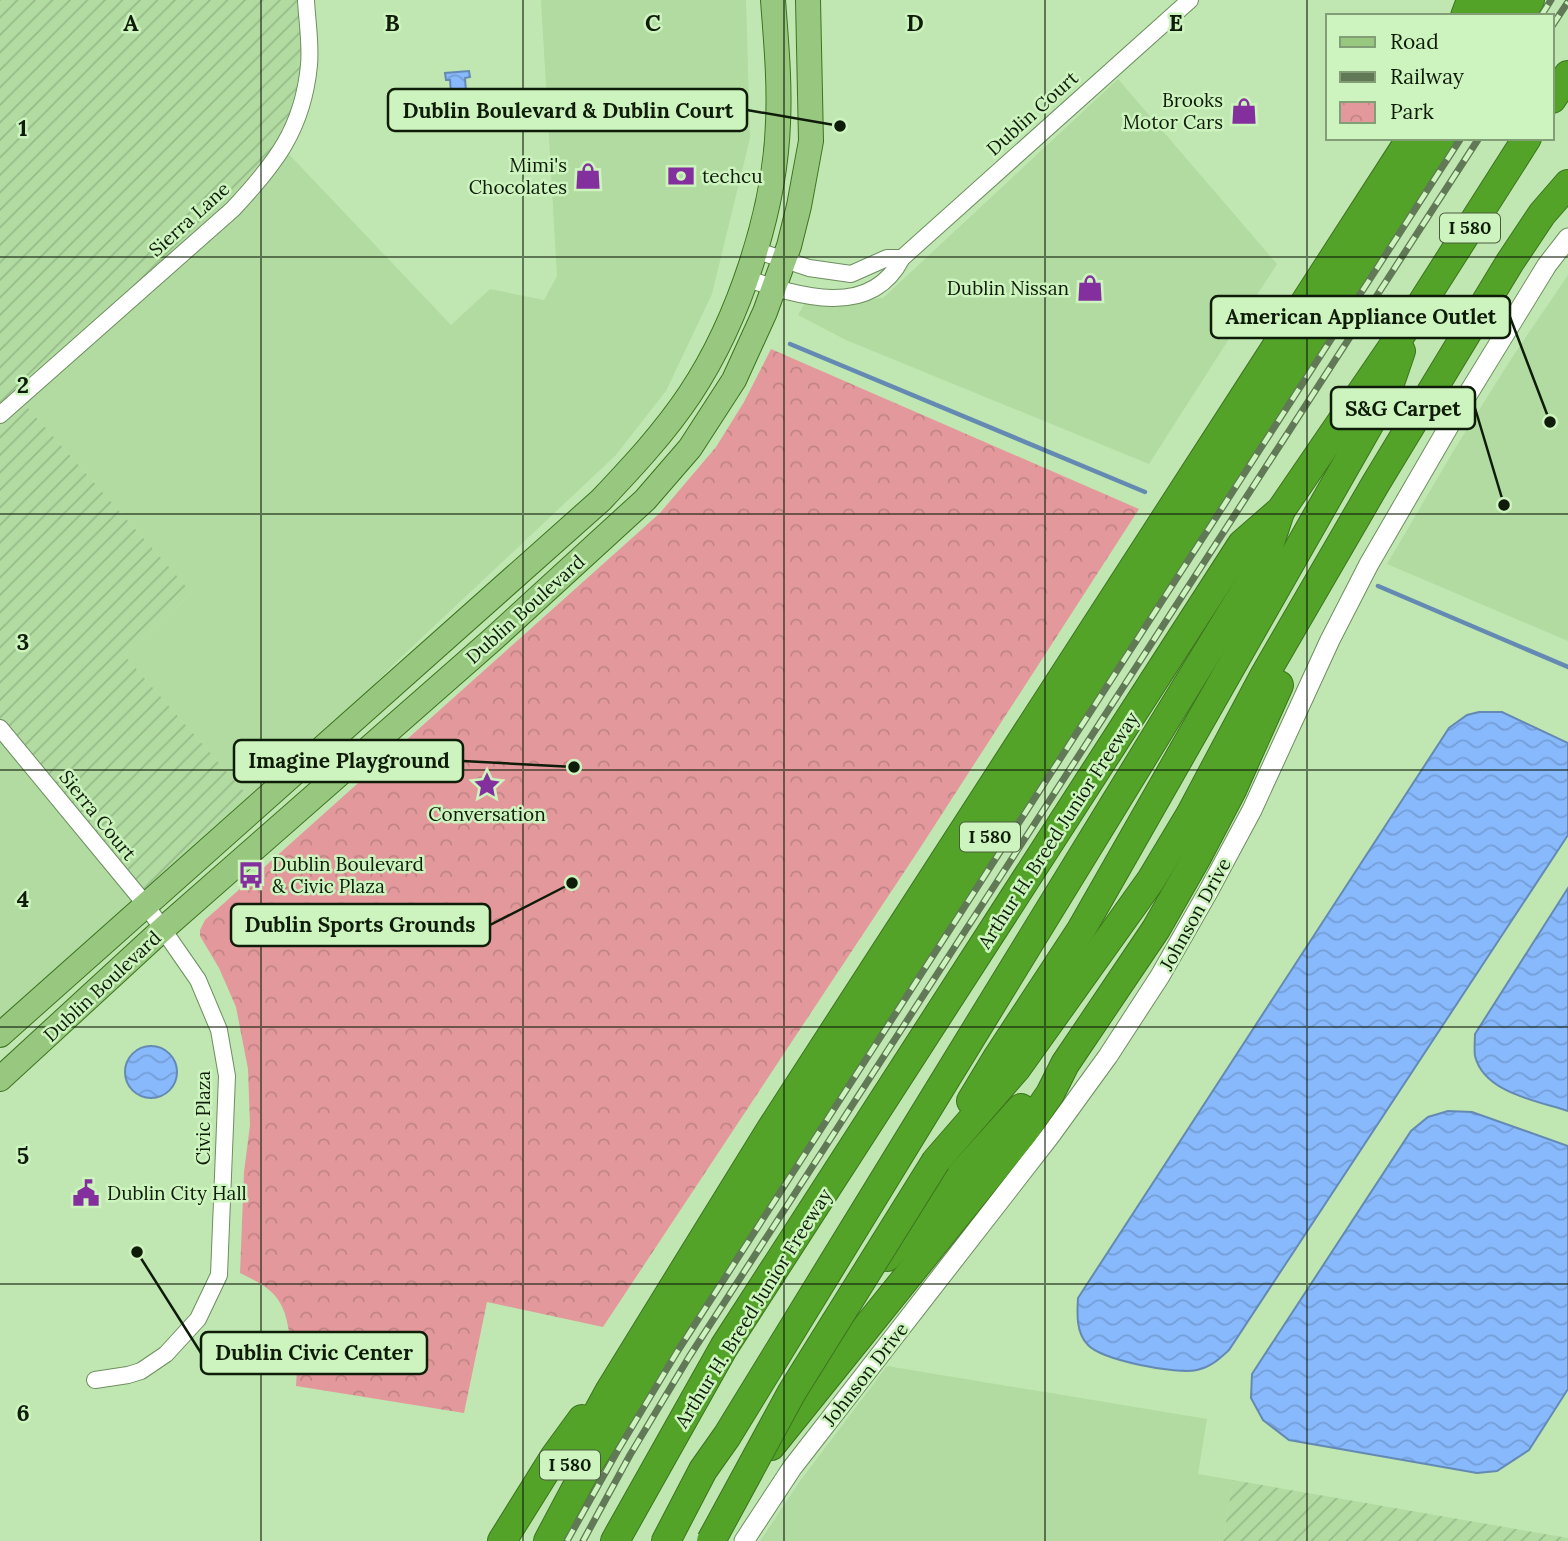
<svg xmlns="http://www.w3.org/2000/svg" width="1568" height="1541" viewBox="0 0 1568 1541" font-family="Lora,serif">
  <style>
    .built { fill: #b1dba1 }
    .industrial { fill: url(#industrial-furrows) }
    .park { fill: url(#park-crowns) }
    .water { fill: url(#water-waves); stroke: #648ab4; stroke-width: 2 }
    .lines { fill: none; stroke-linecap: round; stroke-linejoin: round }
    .stream { stroke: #648ab4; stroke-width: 4.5 }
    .minor-casing { stroke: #6c8f5e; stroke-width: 18 }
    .tertiary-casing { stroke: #6c8f5e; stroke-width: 21 }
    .primary-casing { stroke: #3c741e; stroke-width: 26 }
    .motorway-casing { stroke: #3c741e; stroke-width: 30 }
    .minor { stroke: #fff; stroke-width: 16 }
    .tertiary { stroke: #fff; stroke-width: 19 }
    .primary { stroke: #98c87f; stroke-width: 24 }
    .motorway { stroke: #54a329; stroke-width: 28 }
    .rail-casing { stroke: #617956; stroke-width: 7 }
    .rail { stroke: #cdf4be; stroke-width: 4.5; stroke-dasharray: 13; stroke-linecap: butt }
    .motorway-bridge-casing { stroke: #3c741e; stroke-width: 30; stroke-linecap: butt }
    .motorway-bridge { stroke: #54a329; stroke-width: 28 }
    .grid { fill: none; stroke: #0f1c09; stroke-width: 2; stroke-opacity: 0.55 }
    .labels { text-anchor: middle; stroke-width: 5; stroke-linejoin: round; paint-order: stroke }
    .shield { fill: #cdf4be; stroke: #485d3f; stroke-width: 2 }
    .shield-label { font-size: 18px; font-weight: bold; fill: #0f1c09 }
    .poi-label { font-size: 19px; fill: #0f1c09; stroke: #cdf4be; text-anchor: end }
    .street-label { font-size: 19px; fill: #0f1c09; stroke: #cdf4be }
    .grid-label { font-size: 23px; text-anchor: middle; font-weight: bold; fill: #0f1c09; stroke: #cdf4be; stroke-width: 5; stroke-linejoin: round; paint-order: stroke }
    .leader { fill: none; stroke: #0f1c09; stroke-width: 2.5 }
    .callout-dot { fill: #0f1c09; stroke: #cdf4be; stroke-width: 2.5 }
    .callout { fill: #cdf4be; stroke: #0f1c09; stroke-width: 2.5 }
    .callout-label { font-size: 21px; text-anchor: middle; font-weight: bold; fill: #0f1c09 }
  </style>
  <defs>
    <pattern id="industrial-furrows" width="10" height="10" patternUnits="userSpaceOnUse" patternTransform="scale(1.75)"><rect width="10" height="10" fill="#b1dba1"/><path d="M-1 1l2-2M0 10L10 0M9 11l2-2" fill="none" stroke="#97bb89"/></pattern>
    <pattern id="park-crowns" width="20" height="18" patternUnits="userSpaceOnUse" patternTransform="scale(1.75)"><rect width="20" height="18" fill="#e3999c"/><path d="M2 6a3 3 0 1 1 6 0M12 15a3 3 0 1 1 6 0" fill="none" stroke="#c28385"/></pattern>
    <pattern id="water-waves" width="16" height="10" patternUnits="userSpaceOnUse" patternTransform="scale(1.75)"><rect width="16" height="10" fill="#88b9fd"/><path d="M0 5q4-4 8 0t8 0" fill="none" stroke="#749ed8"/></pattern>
  </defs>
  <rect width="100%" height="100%" fill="#c0e7b1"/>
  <!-- built -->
  <g class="built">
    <path d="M541,0H746L750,138L712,294L666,391L615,456L396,662L257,806L124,655L192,593L19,398L283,148L451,325L490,289L544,300L557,276Z"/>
    <path d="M1118,79L1277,264L1149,464L846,340L798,315L805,303L883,298Z"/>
    <path d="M1568,275V641L1387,564L1454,450L1511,359Z"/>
    <path d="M6,736L146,905L0,1035V741Z"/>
    <path d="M887,1366L1207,1419L1198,1474L1233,1480L1223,1541H760L800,1481Z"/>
  </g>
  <!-- industrial -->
  <g class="industrial">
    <path d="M0,0H306L304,97L267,173L19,398L192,593L124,655L257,806L146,905L6,736L0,741Z"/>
    <path d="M1233,1480L1568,1538V1541H1223Z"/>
  </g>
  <!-- park -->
  <path class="park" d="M771,349L1139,509L922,845L603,1327L487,1302L464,1413L296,1386L299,1334L289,1332C284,1297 271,1288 240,1273L244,1172L250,1125L248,1069L236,1007L219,968L200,936V930L205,920L660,513L716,447L744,402Z"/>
  <!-- water -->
  <g class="water">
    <path d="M469,71L470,77L465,78L468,119H471V125L449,126V120L453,119L450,80H446L445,73Z"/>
    <path d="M1479,712H1502L1568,743V835L1229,1350C1219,1359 1211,1367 1197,1370C1177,1375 1102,1360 1088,1345C1076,1333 1077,1314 1078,1298L1449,728L1467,715Z"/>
    <path d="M1568,888V1111C1538,1101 1484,1093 1475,1056C1474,1049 1475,1040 1475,1034Z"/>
    <circle cx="151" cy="1072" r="26"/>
    <path d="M1448,1111L1472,1112L1568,1146V1389L1529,1450L1497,1471L1477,1473L1289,1440L1263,1420L1251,1398L1252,1374L1411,1131L1428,1117Z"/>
  </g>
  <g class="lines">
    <!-- stream -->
    <g class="stream">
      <path d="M790,344L1145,492"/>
      <path d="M1378,586L1568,667"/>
    </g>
    <defs>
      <g id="minor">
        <path d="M755,250L809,268L851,274L887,258H902"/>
        <path d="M745,278C796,295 870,321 902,258L1190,0"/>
        <path d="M0,415L233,209C275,164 303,129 309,65C311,44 307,21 306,0"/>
        <path d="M0,728L146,905L198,980L219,1030L227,1076L219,1275L198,1319L166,1354L141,1371L128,1375L95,1380"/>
      </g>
      <path id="tertiary" d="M744,1541L792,1468L1050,1136L1108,1056L1160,976L1208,892L1252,810L1330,640L1369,564L1463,402L1547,265L1568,238"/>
      <g id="primary">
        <path d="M0,1035L601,500C633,466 664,433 690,394C739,320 775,211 778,123C780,82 776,41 773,0"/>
        <path d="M0,1079L163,929L492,640L645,500L690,448L734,380L765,312L789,246L799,206L811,141L808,0"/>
      </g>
      <g id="motorway">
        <path d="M1465,16L1471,0"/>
        <path d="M1490,16L1500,0"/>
        <path d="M1520,16L1530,0"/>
        <path d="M1552,99L1568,75"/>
        <path d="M971,1101L997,1058L1081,930L1386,395L1401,351"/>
        <path d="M936,1161L1016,1069L1151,880L1190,815L1264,676L1376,483L1510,262L1542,214L1568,184"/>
        <path d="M887,1257L1021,1108"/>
        <path d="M771,1446L1023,1133L1050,1094L1065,1064L1156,929L1197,857L1232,790L1279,685"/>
        <path d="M579,1447L610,1390L769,1132L1411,138"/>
        <path d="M502,1541L555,1456L582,1419"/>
        <path d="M548,1541L590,1462L689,1303L1441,138"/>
        <path d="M615,1541L724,1347L1242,544L1281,510L1413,317L1527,138"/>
        <path d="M666,1541L703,1470L727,1436L1265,558L1280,512"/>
      </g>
    </defs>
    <!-- minor casing -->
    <use href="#minor" class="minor-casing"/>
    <!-- tertiary casing -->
    <use href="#tertiary" class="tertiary-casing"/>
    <!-- primary casing -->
    <use href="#primary" class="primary-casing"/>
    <!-- motorway casing -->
    <use href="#motorway" class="motorway-casing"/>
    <!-- minor -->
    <use href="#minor" class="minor"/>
    <!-- tertiary -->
    <use href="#tertiary" class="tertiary"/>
    <!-- primary -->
    <use href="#primary" class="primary"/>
    <!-- motorway -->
    <use href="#motorway" class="motorway"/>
    <defs>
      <g id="rail">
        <path d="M1541,16L1551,0"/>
        <path d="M1552,26L1568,2"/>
        <path d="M567,1541L618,1450L677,1352L1461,138"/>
        <path d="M583,1541L630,1455L689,1357L1479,138"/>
      </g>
    </defs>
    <!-- rail casing -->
    <use href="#rail" class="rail-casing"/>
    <!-- rail -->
    <use href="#rail" class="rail"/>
    <defs>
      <path id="motorway-bridge" d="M711,1541L792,1392L936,1161"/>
    </defs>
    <!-- motorway-bridge casing -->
    <use href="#motorway-bridge" class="motorway-bridge-casing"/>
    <!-- motorway-bridge -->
    <use href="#motorway-bridge" class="motorway-bridge"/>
  </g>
  <!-- grid -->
  <path class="grid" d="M261,0V1541M523,0V1541M784,0V1541M1045,0V1541M1307,0V1541M0,257H1568M0,514H1568M0,770H1568M0,1027H1568M0,1284H1568"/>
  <!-- icons -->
  <defs>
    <symbol id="shop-bare" viewBox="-9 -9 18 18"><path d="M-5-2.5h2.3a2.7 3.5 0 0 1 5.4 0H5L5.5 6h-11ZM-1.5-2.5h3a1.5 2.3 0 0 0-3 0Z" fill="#832f9e" stroke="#cdf4be" stroke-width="2.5" paint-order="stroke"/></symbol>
    <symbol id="bank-bare" viewBox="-9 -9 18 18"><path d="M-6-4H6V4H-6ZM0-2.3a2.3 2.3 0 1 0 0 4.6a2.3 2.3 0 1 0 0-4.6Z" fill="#832f9e" stroke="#cdf4be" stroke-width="2.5" paint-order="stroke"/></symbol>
    <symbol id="sight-bare" viewBox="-9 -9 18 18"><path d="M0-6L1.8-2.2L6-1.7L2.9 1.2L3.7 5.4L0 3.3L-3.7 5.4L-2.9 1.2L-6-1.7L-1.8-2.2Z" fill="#832f9e" stroke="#cdf4be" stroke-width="2.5" paint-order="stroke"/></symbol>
    <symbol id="bus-bare" viewBox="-9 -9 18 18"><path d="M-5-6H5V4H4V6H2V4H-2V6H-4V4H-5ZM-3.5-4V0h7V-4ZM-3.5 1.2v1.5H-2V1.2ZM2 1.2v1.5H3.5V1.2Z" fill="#832f9e" stroke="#cdf4be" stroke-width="2.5" paint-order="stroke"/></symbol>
    <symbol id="civic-bare" viewBox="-9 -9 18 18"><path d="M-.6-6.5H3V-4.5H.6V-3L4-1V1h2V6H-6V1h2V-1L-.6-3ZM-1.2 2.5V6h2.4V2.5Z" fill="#832f9e" stroke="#cdf4be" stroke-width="2.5" paint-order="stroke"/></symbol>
  </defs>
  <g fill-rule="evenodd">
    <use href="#shop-bare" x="1225" y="92" width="38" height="38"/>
    <use href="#shop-bare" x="569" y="157" width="38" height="38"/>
    <use href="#bank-bare" x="662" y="157" width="38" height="38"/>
    <use href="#shop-bare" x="1071" y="269" width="38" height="38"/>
    <use href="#sight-bare" x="468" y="766" width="38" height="38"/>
    <use href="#bus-bare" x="232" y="856" width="38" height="38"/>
    <use href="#civic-bare" x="67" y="1174" width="38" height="38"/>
  </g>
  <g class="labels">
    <!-- shield labels -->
    <g class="shield">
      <rect x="1440" y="213.5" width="60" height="29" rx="5"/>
      <rect x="960" y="822.5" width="60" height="29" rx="5"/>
      <rect x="540" y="1450.5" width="60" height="29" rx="5"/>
    </g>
    <g class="shield-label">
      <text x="1470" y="234">I 580</text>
      <text x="990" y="843">I 580</text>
      <text x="570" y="1471">I 580</text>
    </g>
    <!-- poi labels -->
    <g class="poi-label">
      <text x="1223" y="107">Brooks<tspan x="1223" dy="22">Motor Cars</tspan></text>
      <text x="567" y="172">Mimi's<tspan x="567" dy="22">Chocolates</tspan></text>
      <text x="702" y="183" text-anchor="start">techcu</text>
      <text x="1069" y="295">Dublin Nissan</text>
      <text x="487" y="821" text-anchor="middle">Conversation</text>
      <text x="272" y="871" text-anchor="start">Dublin Boulevard<tspan x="272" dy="22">&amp; Civic Plaza</tspan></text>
      <text x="107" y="1200" text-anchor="start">Dublin City Hall</text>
    </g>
    <!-- street labels -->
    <g class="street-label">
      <text transform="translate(1032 113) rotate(-42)" y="7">Dublin Court</text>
      <text transform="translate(189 219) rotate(-42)" y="7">Sierra Lane</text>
      <text transform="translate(525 609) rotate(-42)" y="7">Dublin Boulevard</text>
      <text transform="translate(98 815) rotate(51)" y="7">Sierra Court</text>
      <text transform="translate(1058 830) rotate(-57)" y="7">Arthur H. Breed Junior Freeway</text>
      <text transform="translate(1195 914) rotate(-61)" y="7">Johnson Drive</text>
      <text transform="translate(102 986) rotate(-43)" y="7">Dublin Boulevard</text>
      <text transform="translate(203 1118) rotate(-90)" y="7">Civic Plaza</text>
      <text transform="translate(753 1308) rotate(-58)" y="7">Arthur H. Breed Junior Freeway</text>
      <text transform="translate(865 1374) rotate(-52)" y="7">Johnson Drive</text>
    </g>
  </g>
  <g class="grid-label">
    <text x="131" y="31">A</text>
    <text x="392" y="31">B</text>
    <text x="653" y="31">C</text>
    <text x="915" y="31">D</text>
    <text x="1176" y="31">E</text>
    <text x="23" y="136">1</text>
    <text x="23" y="393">2</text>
    <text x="23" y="650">3</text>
    <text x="23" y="907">4</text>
    <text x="23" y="1164">5</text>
    <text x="23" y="1421">6</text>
  </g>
  <!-- callouts -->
  <path class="leader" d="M840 126L747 110M1550 422L1510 317M1504 505L1475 408M574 767L463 761M572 883L490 925M137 1252L201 1353"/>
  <g class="callout-dot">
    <circle cx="840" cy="126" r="7"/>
    <circle cx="1550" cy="422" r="7"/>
    <circle cx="1504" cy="505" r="7"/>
    <circle cx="574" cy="767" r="7"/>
    <circle cx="572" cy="883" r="7"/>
    <circle cx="137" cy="1252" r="7"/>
  </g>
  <g class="callout">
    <rect x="388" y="89" width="359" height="42" rx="7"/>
    <rect x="1211" y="296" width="299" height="42" rx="7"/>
    <rect x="1331" y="387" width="144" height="42" rx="7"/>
    <rect x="234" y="740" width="229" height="42" rx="7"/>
    <rect x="231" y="904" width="259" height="42" rx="7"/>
    <rect x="201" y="1332" width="226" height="42" rx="7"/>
  </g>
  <g class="callout-label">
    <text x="568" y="118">Dublin Boulevard &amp; Dublin Court</text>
    <text x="1361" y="324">American Appliance Outlet</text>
    <text x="1403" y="416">S&amp;G Carpet</text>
    <text x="349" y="768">Imagine Playground</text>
    <text x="360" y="932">Dublin Sports Grounds</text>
    <text x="314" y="1360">Dublin Civic Center</text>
  </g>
  <!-- legend -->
  <rect x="1326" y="14" width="228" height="126" fill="#cdf4be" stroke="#819e76" stroke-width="2"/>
  <rect x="1340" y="37" width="35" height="10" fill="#98c87f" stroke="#819e76" stroke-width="2"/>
  <text x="1390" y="49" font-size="21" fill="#0f1c09">Road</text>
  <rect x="1340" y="72" width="35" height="10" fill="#617956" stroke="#819e76" stroke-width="2"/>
  <text x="1390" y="84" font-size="21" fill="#0f1c09">Railway</text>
  <rect x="1340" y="102" width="35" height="21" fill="url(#park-crowns)" stroke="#819e76" stroke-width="2"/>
  <text x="1390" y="119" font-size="21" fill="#0f1c09">Park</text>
</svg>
